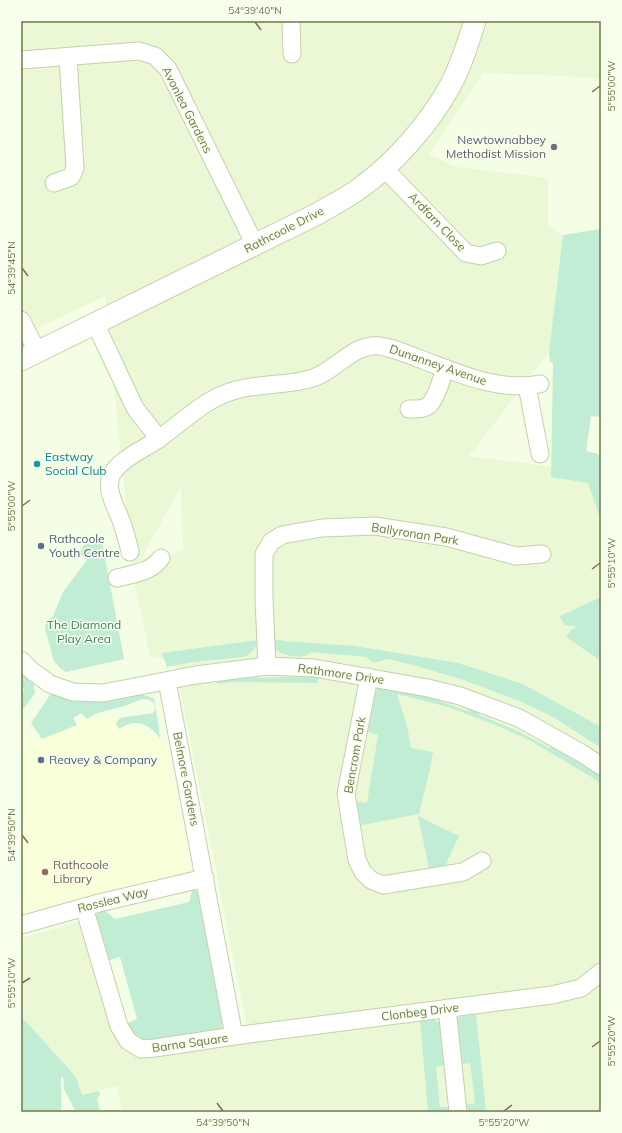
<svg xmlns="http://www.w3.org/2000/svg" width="622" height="1133" viewBox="0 0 622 1133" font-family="Mulish,sans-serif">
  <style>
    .residential { fill: #eaf8d6; fill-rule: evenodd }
    .commercial { fill: #f9ffd9 }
    .green { fill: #c2edd5 }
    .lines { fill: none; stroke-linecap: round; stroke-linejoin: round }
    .minor-casing { stroke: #c6d0aa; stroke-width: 19 }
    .tertiary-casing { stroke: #c6d0aa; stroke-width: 23 }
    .minor { stroke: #fff; stroke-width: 17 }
    .tertiary { stroke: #fff; stroke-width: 21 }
    .ticks { fill: none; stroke: #6f7948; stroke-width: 1.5 }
    .worship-dot { fill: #6b7280; stroke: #f7ffed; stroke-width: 1.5 }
    .culture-dot { fill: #0f9aa8; stroke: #f7ffed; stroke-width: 1.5 }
    .service-dot { fill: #5c6f8a; stroke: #f7ffed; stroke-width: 1.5 }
    .education-dot { fill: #8d6e63; stroke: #f7ffed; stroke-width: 1.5 }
    .labels { text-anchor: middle; stroke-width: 3; stroke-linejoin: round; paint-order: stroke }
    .street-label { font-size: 12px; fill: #6f7948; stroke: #f7ffed }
    .worship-label { font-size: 12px; fill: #5b616d; stroke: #f7ffed; text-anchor: end }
    .culture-label { font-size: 12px; fill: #0d838f; stroke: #f7ffed; text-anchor: start }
    .service-label { font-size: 12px; fill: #4e5e75; stroke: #f7ffed; text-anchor: start }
    .park-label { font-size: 12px; fill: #3f8063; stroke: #f7ffed }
    .education-label { font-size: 12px; fill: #785e54; stroke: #f7ffed; text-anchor: start }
    .neatline { fill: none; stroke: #6f7948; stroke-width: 1.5 }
    .ticks-label { font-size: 10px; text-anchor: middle; fill: #6f7948 }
  </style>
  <rect width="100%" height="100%" fill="#f3fee5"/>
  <!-- residential -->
  <path class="residential" d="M21,21H601V80L584,77L483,73L429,154L456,167L548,178V226L563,235L549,352L469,456L601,473V1112H122L117,1086L82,1095L76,1077L21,1016V938L90,919L131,1040L247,1028L175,662L150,656L133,575L105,296L21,336ZM181,486L183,549L134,575L133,574Z"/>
  <!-- commercial -->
  <path class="commercial" d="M110,714L165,744L189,871L21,912V741Z"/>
  <!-- green -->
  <g class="green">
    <path d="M601,229V417L591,416L586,451L601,455V521L588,483L551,477L553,363L550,362L549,352L563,235Z"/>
    <path d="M93,538L98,539L102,542L124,659L66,672L61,669L54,661L45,629L46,623L53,616L63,592L87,560L79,553L87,541Z"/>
    <path d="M601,597V661L566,637L572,629L577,627C566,624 564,628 560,616Z"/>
    <path d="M269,638L285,641L355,646L458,663L523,684L601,727V748L555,718L522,702L464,680L413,665L388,659L373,663L366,657L312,652C305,657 301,657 293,656C280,655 274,650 269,638Z"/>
    <path d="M258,640C256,648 252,653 244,657L193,662L167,667L162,653Z"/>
    <path d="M21,671L33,681L35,693L24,708L21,705V697L24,689L21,688Z"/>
    <path d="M303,672L318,674V683L236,682L217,684L216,676L237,678L299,677Z"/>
    <path d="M56,686L136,693L154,698C156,712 159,724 160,738C147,723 137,718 119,729L116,723L120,718L153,713L155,710L154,703L149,700L142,699L125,706L98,713L87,719L81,713L73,718L77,725L42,739L31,723Z"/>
    <path d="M378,687L429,694L431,698L468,711L472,708L478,711L479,715L518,731L549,748L554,746L601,775V784L593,778L531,741L498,726L448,707L397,694L407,726L411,748L433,752L430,769L419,814L357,826L354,801L367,803L378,735L366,731L372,696Z"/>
    <path d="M418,816L459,836L443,871L430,873Z"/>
    <path d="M193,888L202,897L225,1018L222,1028L206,1033L150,1043L133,1038L119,1026L137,1019L120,957L101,963L96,915L103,909L115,919L189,902Z"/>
    <path d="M476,1014L486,1112H464L466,1105L475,1103L470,1063L464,1064L460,1062L456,1021L459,1017Z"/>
    <path d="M21,1016L76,1077L82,1095L99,1091L100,1095L97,1098L100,1112H76L64,1089L63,1076L61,1079V1112H21Z"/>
    <path d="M428,1019L436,1021L442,1025L447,1063L442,1066L436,1067L440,1107H449L453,1112H428L420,1021Z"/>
  </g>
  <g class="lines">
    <defs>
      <g id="minor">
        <path d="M291,21L292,54"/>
        <path d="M21,60L139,51L155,56L168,69L255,245"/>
        <path d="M384,168L466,253L481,256L497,251"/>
        <path d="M54,183L71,177L75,168L68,57"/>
        <path d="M21,320L37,351"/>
        <path d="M95,323L135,408L159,439"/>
        <path d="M527,386L540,454"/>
        <path d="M409,409C415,409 422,410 428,406C436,400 442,378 445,368"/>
        <path d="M130,552C128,542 125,533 122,523C117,509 104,489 112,474C119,460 144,449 157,440C183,422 205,398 236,390C261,383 288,386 313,378C337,370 353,343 380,346C394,348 407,354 420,359C458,373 498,392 540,384"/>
        <path d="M117,578C132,574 152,572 161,558"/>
        <path d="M21,660L32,671L50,684L73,692L103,693L196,675L267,666L314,668L428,688L460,696L519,718L583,754L601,766"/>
        <path d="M267,666L264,599V554L271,542L282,535L322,528L375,526L446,537L516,556L542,554"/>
        <path d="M369,677L346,794L357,860L363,872L371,880L383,885L463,872L482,861"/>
        <path d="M167,681L234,1036"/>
        <path d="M84,907L119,1026L128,1041L141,1049L155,1048L234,1036L552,995L581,988L601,972"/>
        <path d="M21,925L99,903L205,878"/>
        <path d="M447,1008L458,1112"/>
      </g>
      <path id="tertiary" d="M21,360L319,213C332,205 347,198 360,188C394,164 430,123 450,86C461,66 468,43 475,21"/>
    </defs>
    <!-- minor casing -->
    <use href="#minor" class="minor-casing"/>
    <!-- tertiary casing -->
    <use href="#tertiary" class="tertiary-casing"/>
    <!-- minor -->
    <use href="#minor" class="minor"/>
    <!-- tertiary -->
    <use href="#tertiary" class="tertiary"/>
  </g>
  <!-- ticks -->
  <path class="ticks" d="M255,22L261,30M592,92L600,86M22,268L28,276M22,506L30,500M592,569L600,563M22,835L28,843M22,983L30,978M592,1047L600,1041M217,1103L223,1111M504,1111L512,1105"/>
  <!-- markers -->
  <circle class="worship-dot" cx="554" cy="147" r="4"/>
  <circle class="culture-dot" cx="37" cy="464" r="4"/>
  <g class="service-dot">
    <circle cx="41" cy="546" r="4"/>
    <circle cx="41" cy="760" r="4"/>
  </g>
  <circle class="education-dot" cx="45" cy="872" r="4"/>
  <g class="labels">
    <!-- street labels -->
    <g class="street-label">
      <text transform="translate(187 110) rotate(63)" y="4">Avonlea Gardens</text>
      <text transform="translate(437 222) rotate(46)" y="4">Ardfarn Close</text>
      <text transform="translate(284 230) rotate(-27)" y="4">Rathcoole Drive</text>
      <text transform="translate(438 365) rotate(19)" y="4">Dunanney Avenue</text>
      <text transform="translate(415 534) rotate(9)" y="4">Ballyronan Park</text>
      <text transform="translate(341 674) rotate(8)" y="4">Rathmore Drive</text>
      <text transform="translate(355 755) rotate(-80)" y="4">Bencrom Park</text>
      <text transform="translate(186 779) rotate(79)" y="4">Belmore Gardens</text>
      <text transform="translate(113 900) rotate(-14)" y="4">Rosslea Way</text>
      <text transform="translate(420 1012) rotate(-7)" y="4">Clonbeg Drive</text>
      <text transform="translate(190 1043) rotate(-8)" y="4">Barna Square</text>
    </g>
    <!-- worship labels -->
    <g class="worship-label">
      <text x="546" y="144">Newtownabbey<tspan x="546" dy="14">Methodist Mission</tspan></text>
    </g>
    <!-- culture labels -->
    <g class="culture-label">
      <text x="45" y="461">Eastway<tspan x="45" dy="14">Social Club</tspan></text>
    </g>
    <!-- service labels -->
    <g class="service-label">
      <text x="49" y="543">Rathcoole<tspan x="49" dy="14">Youth Centre</tspan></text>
      <text x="49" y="764">Reavey &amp; Company</text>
    </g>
    <!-- park labels -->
    <g class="park-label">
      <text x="84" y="629">The Diamond<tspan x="84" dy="14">Play Area</tspan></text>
    </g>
    <!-- education labels -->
    <g class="education-label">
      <text x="53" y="869">Rathcoole<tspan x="53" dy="14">Library</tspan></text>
    </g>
  </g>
  <!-- border -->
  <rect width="622" height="1133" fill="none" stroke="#f7ffed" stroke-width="44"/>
  <rect x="22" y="22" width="578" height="1089" class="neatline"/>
  <g class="ticks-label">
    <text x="255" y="14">54°39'40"N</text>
    <text transform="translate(611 86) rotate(-90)" y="4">5°55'00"W</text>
    <text transform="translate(11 268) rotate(-90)" y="4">54°39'45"N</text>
    <text transform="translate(11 506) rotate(-90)" y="4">5°55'00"W</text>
    <text transform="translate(611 563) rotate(-90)" y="4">5°55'10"W</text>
    <text transform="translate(11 835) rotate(-90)" y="4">54°39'50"N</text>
    <text transform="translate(11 983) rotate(-90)" y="4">5°55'10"W</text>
    <text transform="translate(611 1041) rotate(-90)" y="4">5°55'20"W</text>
    <text x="223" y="1126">54°39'50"N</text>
    <text x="504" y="1126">5°55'20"W</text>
  </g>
</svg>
